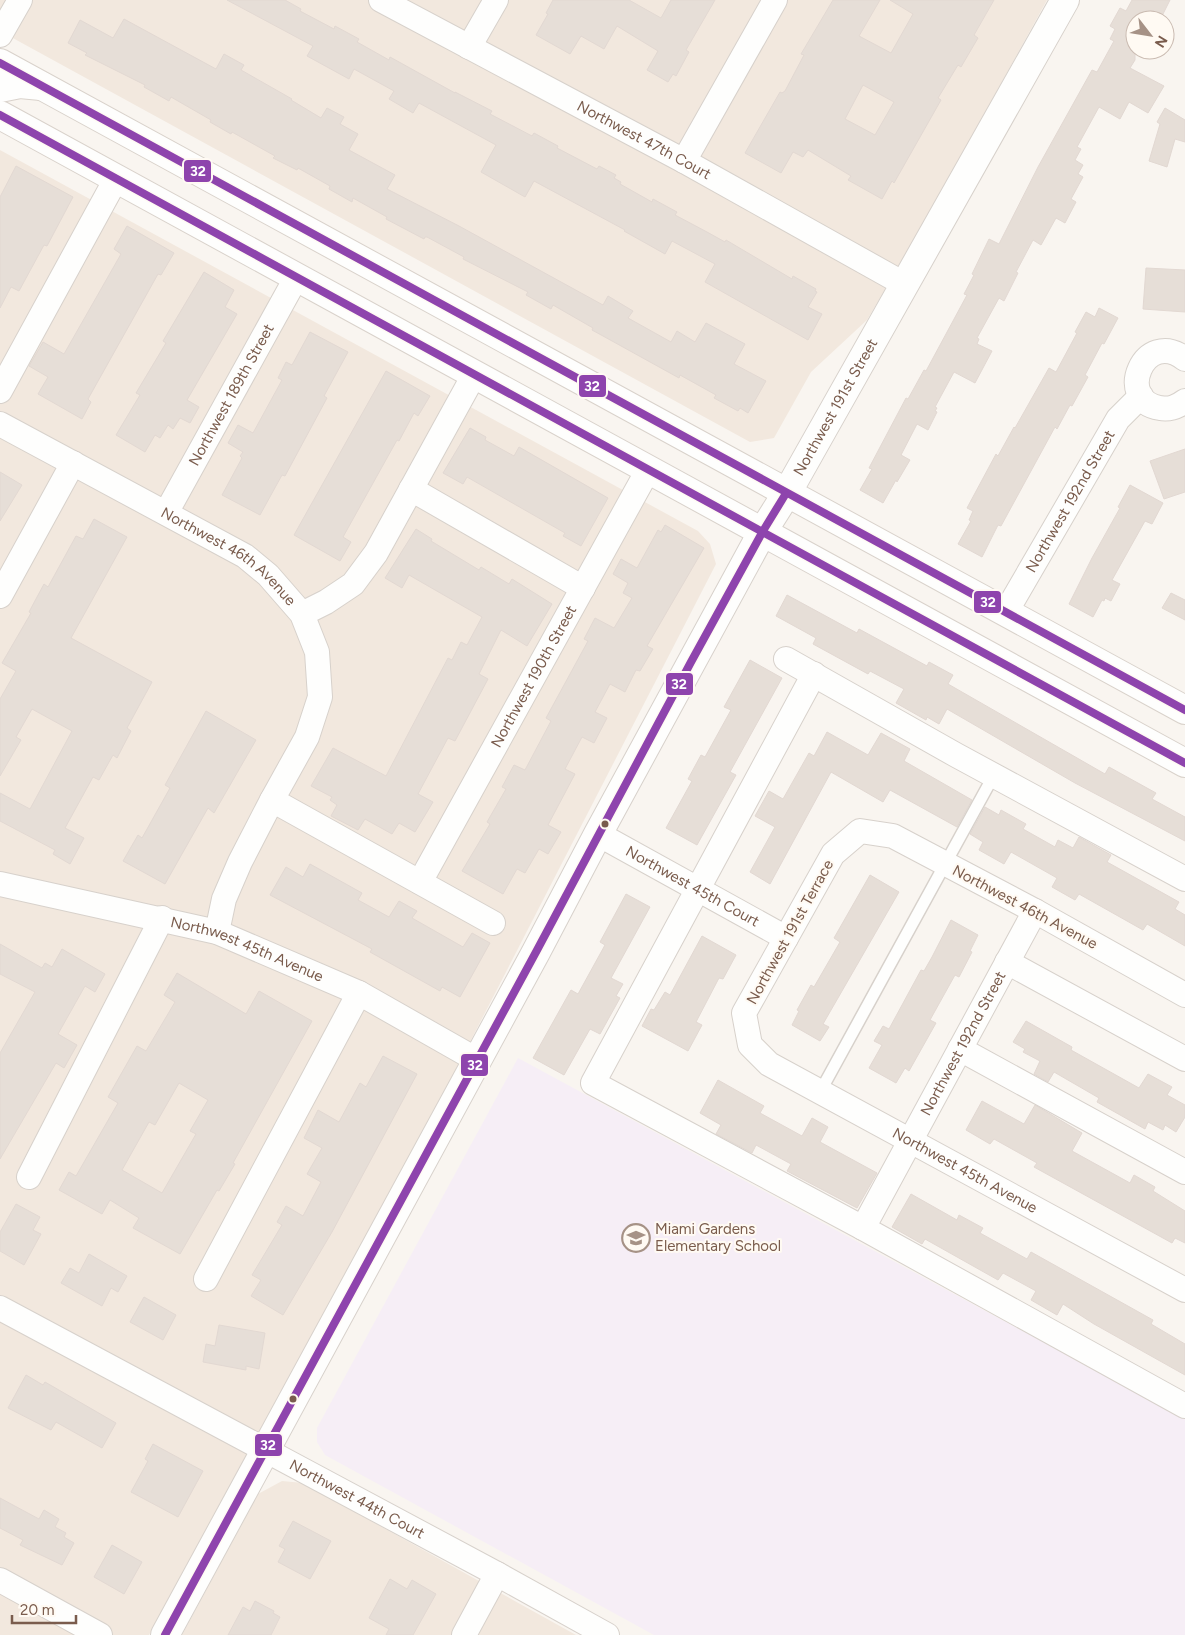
<svg xmlns="http://www.w3.org/2000/svg" width="1185" height="1635" viewBox="0 0 1185 1635" font-family="Figtree,sans-serif">
  <style>
    .residential { fill: #f2e8de }
    .education { fill: #f6eef6 }
    .building { fill: #e6ded7; stroke: #e2d8d2; fill-rule: evenodd }
    .lines { fill: none; stroke-linecap: round; stroke-linejoin: round }
    .service-casing { stroke: #d7d1cb; stroke-width: 14 }
    .minor-casing { stroke: #d7d1cb; stroke-width: 26 }
    .tertiary-casing { stroke: #d7d1cb; stroke-width: 30 }
    .secondary-casing { stroke: #d9d2cb; stroke-width: 30 }
    .service { stroke: #fefefd; stroke-width: 11 }
    .minor { stroke: #fefefd; stroke-width: 24 }
    .tertiary { stroke: #fefefd; stroke-width: 28 }
    .secondary { stroke: #fefefd; stroke-width: 28 }
    .bus-1-casing { stroke: #fffaf3; stroke-width: 11 }
    .bus-1 { stroke: #8e44ad; stroke-width: 8 }
    .bus-dot { fill: #7a5c4d; stroke: #fffaf3; stroke-width: 2 }
    .labels { text-anchor: middle; stroke-width: 4; stroke-linejoin: round; paint-order: stroke }
    .street-label { font-size: 15px; fill: #7a5c4d; stroke: #fffaf3 }
    .poi-label { font-size: 15px; fill: #7a5c4d; stroke: #fffaf3; text-anchor: start }
    .line-badge { stroke: #fffaf3; stroke-width: 2 }
    .badge-label { font-size: 14px; text-anchor: middle; font-weight: bold; fill: #fff }
  </style>
  <rect width="100%" height="100%" fill="#f9f5f0"/>
  <!-- residential -->
  <g class="residential">
    <path d="M0,0H1047L926,220L867,320L811,372L774,438L750,442L0,31Z"/>
    <path d="M0,150L698,531L710,544L716,564L403,1172L149,1635H0Z"/>
    <path d="M282,1481L303,1483L576,1635H182L258,1494Z"/>
  </g>
  <!-- education -->
  <path class="education" d="M518,1058L1185,1419V1635H654L325,1455L317,1442V1428Z"/>
  <!-- building -->
  <g class="building">
    <path d="M227,0H285L301,9L300,11L334,29L335,26L359,39L357,42L389,60L390,57L455,93V92L492,111L490,114L532,136L534,133L558,146L557,148L597,169L599,166L616,175L614,178L621,182L620,184L652,202L653,199L677,212L675,215L707,232L725,242L726,240L792,279L793,276L816,289L815,291L817,292L808,307L822,314L808,340L705,282L715,264L672,241L665,254L624,231L625,230L534,181L525,197L481,172L496,145L419,103L413,113L389,99L394,91L354,69L349,79L307,56L313,46Z"/>
    <path d="M553,0H629L661,18L671,0H715L686,50L689,52L676,76L673,74L668,82L647,70L658,51L617,26L604,49L581,36L570,54L536,35L548,14L546,13Z"/>
    <path d="M833,0H880L859,36L891,53L913,14L890,0H994L974,35L978,38L961,67L958,65L938,98L941,100L894,183L892,181L882,199L848,180L851,176L808,150L803,157L793,152L781,173L745,153L780,92L782,93L785,91L804,55L801,54ZM863,85L894,102L875,135L845,119Z"/>
    <path d="M1132,0H1170L1160,20H1135V60L1130,68L1164,86L1148,113L1129,102L1120,119L1099,107L1077,147L1081,149L1075,160L1083,165L1078,174L1083,177L1071,199L1076,202L1065,223L1056,218L1041,245L1033,240L1016,272L1018,273L1004,301L999,298L977,338L979,339L977,344L992,351L975,383L954,372L935,407L937,408L935,411L937,412L928,430L917,424L901,455L910,460L897,482L896,480L883,503L860,490L872,469L869,468L906,398L908,399L924,370L926,371L967,295L964,294L974,275L972,274L989,239L999,244L1038,167L1092,70L1097,72L1114,41L1110,39L1115,29L1110,26L1120,8L1126,11Z"/>
    <path d="M124,19L216,69L224,54L244,65L241,70L292,99L291,100L321,118L327,108L344,117L340,124L358,134L349,150L395,175L387,189L459,226L603,305L608,296L633,311L628,318L671,342L677,331L695,342L706,323L745,344L734,364L766,381L748,413L740,408L738,411L714,398L716,395L680,375L679,378L603,336L592,330L593,328L553,305L551,309L526,295L528,292L463,259L464,257L427,237H425L424,239L386,219L387,217L353,198L352,202L329,189L330,186L298,168L297,170L273,158L275,156L232,132L231,134L210,122L211,120L171,97L169,101L144,87L145,85L85,55L87,53L68,43L80,20L113,38Z"/>
    <path d="M1165,108L1185,120V142L1175,139L1167,167L1149,161L1160,124L1157,122Z"/>
    <path d="M16,166L73,197L47,246L44,245L19,291L11,287L0,308V197Z"/>
    <path d="M127,226L174,253L161,275L158,274L88,399L91,402L82,419L38,394L48,377L29,366L43,342L64,354L121,254L114,249Z"/>
    <path d="M1146,268L1185,270V312L1143,309Z"/>
    <path d="M204,272L234,290L225,307L237,314L187,400L199,407L190,423L180,418L173,429L168,425L160,438L155,435L145,452L116,435L140,395L136,393L166,343L163,341Z"/>
    <path d="M1099,308L1118,318L1104,344L1102,343L1085,375L1088,377L1072,406L1070,405L1057,429L1055,427L1001,526L998,525L982,557L958,544L971,521L969,520L973,511L967,508L996,454L998,456L1014,427L1015,428L1049,368L1056,372L1077,333L1075,332L1086,312L1095,317Z"/>
    <path d="M310,332L348,352L324,396L327,398L285,476L282,475L260,515L222,495L242,458L240,456L243,452L228,443L238,425L253,433L282,380L278,378L286,362L292,365Z"/>
    <path d="M386,371L430,396L418,416L414,413L399,441L397,440L343,537L351,542L340,561L294,535Z"/>
    <path d="M470,428L486,437L485,440L514,456L519,447L608,498L581,546L563,536L565,533L467,477L463,484L443,473Z"/>
    <path d="M1185,449V492L1164,499L1150,461Z"/>
    <path d="M0,472L22,485L0,521Z"/>
    <path d="M1130,485L1163,503L1152,524L1145,521L1112,580L1120,584L1111,601L1105,598L1104,601L1102,600L1093,617L1069,604L1092,558L1120,508L1118,507Z"/>
    <path d="M94,519L127,537L71,638L152,682L127,728L131,731L117,758L113,755L99,780L93,777L65,828L84,838L70,864L53,854L55,850L0,821V793L30,809L72,731L32,709L16,737L21,740L0,776V699L16,671L2,663L31,613L29,612L44,584L48,587L76,536L83,539Z"/>
    <path d="M665,525L704,548L647,646L653,649L640,671L636,670L625,692L610,684L595,712L607,718L594,743L582,737L565,769L575,774L548,825L561,832L548,854L539,849L525,873L517,869L503,894L462,871L490,824L487,822L506,789L502,787L514,765L525,770L551,721L546,718L588,641L584,639L595,618L614,628L632,598L623,593L628,583L613,574L621,559L637,568L658,530L661,532Z"/>
    <path d="M416,529L432,539L431,541L479,570L481,567L509,584L512,579L552,604L527,646L501,630L479,674L488,679L455,741L448,738L418,794L433,802L415,832L399,823L392,834L365,819L358,830L331,816L337,805L330,800L332,797L311,786L333,748L386,776L448,658L452,660L461,642L467,645L482,617L409,575L402,588L385,578Z"/>
    <path d="M1171,593L1185,600V620L1162,608Z"/>
    <path d="M787,595L857,633L859,629L927,666L929,662L953,675L948,684L1105,774L1109,767L1156,793L1152,799L1185,817V841L1075,783L947,709L939,724L927,717L926,720L896,703L904,689L870,671L868,674L813,644L816,638L776,616Z"/>
    <path d="M750,660L782,678L730,772L736,775L697,845L666,828L692,781L688,779L701,755L705,757L731,710L724,707Z"/>
    <path d="M206,711L256,740L214,813L208,808L165,884L123,861L138,835L142,838L170,788L165,785Z"/>
    <path d="M827,732L868,755L881,733L910,749L904,761L972,800L957,827L890,790L883,802L831,772L770,884L750,872L775,827L755,816L769,791L783,799L809,753L814,756Z"/>
    <path d="M985,807L999,815L1001,810L1026,824L1023,829L1055,847L1058,840L1073,848L1079,837L1111,855L1107,862L1179,902L1175,909L1185,915V946L1147,924L1143,930L1079,894L1075,900L1052,887L1057,878L1011,852L1004,864L979,850L983,842L970,834Z"/>
    <path d="M310,864L362,893L358,900L389,917L399,901L417,911L412,918L463,947L472,933L490,943L460,997L442,987L440,991L370,952L372,949L270,895L286,867L303,877Z"/>
    <path d="M870,875L899,892L823,1024L829,1027L820,1041L792,1025L799,1011L797,1010L811,985L814,987L840,942L834,938Z"/>
    <path d="M626,894L650,907L611,978L623,984L616,996L620,998L600,1034L590,1029L564,1075L533,1058L571,990L578,994L605,945L600,942Z"/>
    <path d="M951,920L978,935L970,951L972,952L959,977L955,975L930,1020L936,1023L909,1071L905,1068L896,1083L869,1068L882,1045L874,1041L883,1026L889,1029L921,970L924,971L932,957Z"/>
    <path d="M702,936L736,955L723,979L719,978L696,1022L702,1025L688,1051L642,1026L651,1009L654,1010L665,992L670,995Z"/>
    <path d="M0,944L42,968L45,963L52,967L62,949L105,974L95,992L85,986L58,1034L77,1045L64,1068L56,1063L0,1159V1053L35,992L0,974Z"/>
    <path d="M177,973L246,1014L259,991L312,1021L233,1163L235,1164L219,1191L217,1190L180,1254L133,1228L139,1218L110,1200L102,1214L59,1190L69,1172L76,1176L118,1103L108,1097L137,1046L146,1051L175,1002L164,995ZM179,1083L208,1100L190,1131L196,1134L162,1193L122,1170L149,1122L155,1125Z"/>
    <path d="M1026,1021L1072,1047L1071,1050L1139,1088L1148,1074L1172,1087L1167,1095L1185,1105V1117L1176,1132L1165,1125L1163,1130L1148,1122L1145,1129L1097,1102L1099,1098L1054,1072L1048,1082L1034,1074L1040,1061L1023,1052L1025,1049L1013,1042Z"/>
    <path d="M383,1056L417,1074L332,1232L283,1315L251,1296L261,1280L252,1275L282,1225L277,1222L286,1206L303,1216L321,1182L307,1174L322,1148L304,1138L318,1110L339,1122L360,1083L366,1087Z"/>
    <path d="M718,1080L764,1106L760,1113L802,1136L812,1118L828,1127L820,1142L877,1173L857,1208L787,1171L791,1164L756,1145L752,1153L716,1134L721,1125L700,1113Z"/>
    <path d="M982,1101L1024,1124L1035,1105L1082,1133L1072,1151L1130,1183L1134,1175L1155,1187L1153,1191L1185,1211V1243L1175,1238L1172,1243L1034,1167L1037,1163L994,1139L990,1144L966,1130Z"/>
    <path d="M911,1194L957,1220L959,1215L983,1228L980,1233L1027,1259L1031,1252L1153,1320L1151,1324L1185,1344V1375L1094,1324L1063,1304L1057,1315L1031,1300L1036,1291L1003,1273L998,1280L925,1239L922,1244L892,1227Z"/>
    <path d="M16,1204L40,1217L33,1230L41,1234L24,1265L0,1251V1232Z"/>
    <path d="M89,1254L127,1276L118,1292L111,1288L102,1306L61,1283L70,1268L79,1273Z"/>
    <path d="M144,1297L176,1315L163,1340L130,1322Z"/>
    <path d="M219,1325L265,1333L259,1369L246,1366V1370L203,1362L206,1344L215,1346Z"/>
    <path d="M26,1375L43,1385L45,1382L116,1423L102,1448L56,1422L51,1430L8,1408Z"/>
    <path d="M153,1444L203,1471L178,1517L131,1492L148,1461L145,1459Z"/>
    <path d="M0,1498L39,1519L44,1510L59,1519L55,1527L66,1533L64,1537L74,1543L62,1565L20,1545L23,1540L0,1528Z"/>
    <path d="M293,1521L331,1541L310,1579L278,1562L285,1549L279,1546Z"/>
    <path d="M112,1545L142,1562L124,1594L94,1577Z"/>
    <path d="M390,1579L407,1589L412,1580L436,1594L413,1635H386L389,1629L369,1618Z"/>
    <path d="M255,1601L274,1611L273,1613L280,1617L271,1635H228L243,1607L250,1611Z"/>
  </g>
  <g class="lines">
    <defs>
      <path id="service" d="M820,1092L994,775"/>
      <g id="minor">
        <path id="s1" d="M381,0L684,161L904,284"/>
        <path d="M0,35L20,0"/>
        <path d="M469,47L496,0"/>
        <path d="M684,161L775,0"/>
        <path d="M1185,359C1144,327 1114,401 1160,408C1170,410 1177,407 1185,401"/>
        <path d="M0,391L116,179"/>
        <path id="s2" d="M0,424L245,556L268,575L302,614L317,652L320,697L307,737L272,800L240,862L224,899L217,932"/>
        <path d="M411,489L583,588"/>
        <path id="s3" d="M166,513L296,278"/>
        <path d="M0,596L73,463"/>
        <path id="s4" d="M1006,612L1118,419L1141,396"/>
        <path d="M302,614L326,602L353,584L376,553L474,375"/>
        <path d="M786,659L956,755L1185,879"/>
        <path d="M814,674L593,1083L863,1228L1185,1406"/>
        <path d="M272,800L493,923"/>
        <path id="s5" d="M598,834L786,938"/>
        <path id="s6" d="M420,882L648,470"/>
        <path id="s7" d="M0,884L217,932L359,993L477,1060"/>
        <path d="M1007,962L1185,1059"/>
        <path id="s8" d="M1185,995L1035,911L893,836L860,831L833,854L744,1013L750,1045L769,1064L1185,1290"/>
        <path d="M960,1049L1185,1172"/>
        <path d="M29,1177L162,918"/>
        <path id="s9" d="M863,1228L1035,911"/>
        <path d="M206,1279L359,993"/>
        <path id="s10" d="M0,1308L497,1574L607,1635"/>
        <path d="M0,1580L100,1635"/>
        <path d="M464,1635L497,1574"/>
      </g>
      <g id="tertiary">
        <path id="s11" d="M165,1635L536,952L598,834L763,531L787,493L1065,0"/>
      </g>
      <g id="secondary">
        <path d="M0,63L1185,710"/>
        <path d="M0,88L20,84L41,86"/>
        <path d="M0,115L1185,763"/>
      </g>
    </defs>
    <!-- service casing -->
    <use href="#service" class="service-casing"/>
    <!-- minor casing -->
    <use href="#minor" class="minor-casing"/>
    <!-- tertiary casing -->
    <use href="#tertiary" class="tertiary-casing"/>
    <!-- secondary casing -->
    <use href="#secondary" class="secondary-casing"/>
    <!-- service -->
    <use href="#service" class="service"/>
    <!-- minor -->
    <use href="#minor" class="minor"/>
    <!-- tertiary -->
    <use href="#tertiary" class="tertiary"/>
    <!-- secondary -->
    <use href="#secondary" class="secondary"/>
    <defs>
      <g id="bus-1">
        <path d="M0,63L1185,710"/>
        <path d="M0,115L1185,763"/>
        <path d="M165,1635L536,952L691,662L763,531L785,495"/>
      </g>
    </defs>
    <!-- bus-1 casing -->
    <use href="#bus-1" class="bus-1-casing"/>
    <!-- bus-1 -->
    <use href="#bus-1" class="bus-1"/>
  </g>
  <!-- icons -->
  <defs>
    <symbol id="school-ring" viewBox="-11 -11 22 22"><circle r="9.5" fill="#fffaf3" stroke="#a69286" stroke-width="1.5"/><path d="M0-5L7-2L0 1L-7-2ZM-4 1L0 2.5L4 1V4Q0 6-4 4Z" fill="#a69286"/></symbol>
  </defs>
  <g fill-rule="evenodd">
    <use href="#school-ring" x="620" y="1222" width="32" height="32"/>
  </g>
  <!-- markers -->
  <g class="bus-dot">
    <circle cx="605" cy="824" r="4.5"/>
    <circle cx="293" cy="1399" r="4.5"/>
  </g>
  <g class="labels">
    <!-- street labels -->
    <g class="street-label">
      <text dy="5" stroke="none"><textPath href="#s1" startOffset="298">Northwest 47th Court</textPath></text>
      <text dy="5" stroke="none"><textPath href="#s3" startOffset="135">Northwest 189th Street</textPath></text>
      <text dy="5" stroke="none"><textPath href="#s11" startOffset="1399">Northwest 191st Street</textPath></text>
      <text dy="5" stroke="none"><textPath href="#s4" startOffset="128">Northwest 192nd Street</textPath></text>
      <text dy="5" stroke="none"><textPath href="#s2" startOffset="265">Northwest 46th Avenue</textPath></text>
      <text dy="5" stroke="none"><textPath href="#s6" startOffset="235">Northwest 190th Street</textPath></text>
      <text dy="5" stroke="none"><textPath href="#s5" startOffset="108">Northwest 45th Court</textPath></text>
      <text transform="translate(1025 907) rotate(28)" y="5">Northwest 46th Avenue</text>
      <text transform="translate(790 932) rotate(-61)" y="5">Northwest 191st Terrace</text>
      <text dy="5" stroke="none"><textPath href="#s7" startOffset="256">Northwest 45th Avenue</textPath></text>
      <text dy="5" stroke="none"><textPath href="#s9" startOffset="210">Northwest 192nd Street</textPath></text>
      <text dy="5" stroke="none"><textPath href="#s8" startOffset="866">Northwest 45th Avenue</textPath></text>
      <text dy="5" stroke="none"><textPath href="#s10" startOffset="405">Northwest 44th Court</textPath></text>
    </g>
    <!-- poi labels -->
    <g class="poi-label">
      <text x="655" y="1234">Miami Gardens<tspan x="655" dy="17">Elementary School</tspan></text>
    </g>
  </g>
  <g class="line-badge">
    <rect x="183" y="159" width="29" height="24" rx="5" fill="#8e44ad"/>
    <rect x="578" y="374" width="29" height="24" rx="5" fill="#8e44ad"/>
    <rect x="973" y="590" width="29" height="24" rx="5" fill="#8e44ad"/>
    <rect x="665" y="672" width="29" height="24" rx="5" fill="#8e44ad"/>
    <rect x="460" y="1053" width="29" height="24" rx="5" fill="#8e44ad"/>
    <rect x="254" y="1433" width="29" height="24" rx="5" fill="#8e44ad"/>
  </g>
  <g class="badge-label">
    <text x="198" y="176">32</text>
    <text x="592" y="391">32</text>
    <text x="988" y="607">32</text>
    <text x="679" y="689">32</text>
    <text x="475" y="1070">32</text>
    <text x="268" y="1450">32</text>
  </g>
  <!-- north arrow -->
  <g transform="translate(1150 35) rotate(121)"><circle r="24" fill="#fffaf3" stroke="#cabbb1"/>
  <path d="M0-4L9 19L0 12L-9 19Z" fill="#a69286"/>
  <text y="-8" font-size="14" font-weight="bold" text-anchor="middle" fill="#7a5c4d">N</text>
  </g>
  <!-- scale -->
  <path d="M12 1615v8h64v-8" fill="none" stroke="#7a5c4d" stroke-width="2.5"/>
  <text x="20" y="1615" font-size="15" fill="#7a5c4d" stroke="#fffaf3" stroke-width="4" paint-order="stroke">20 m</text>
</svg>
